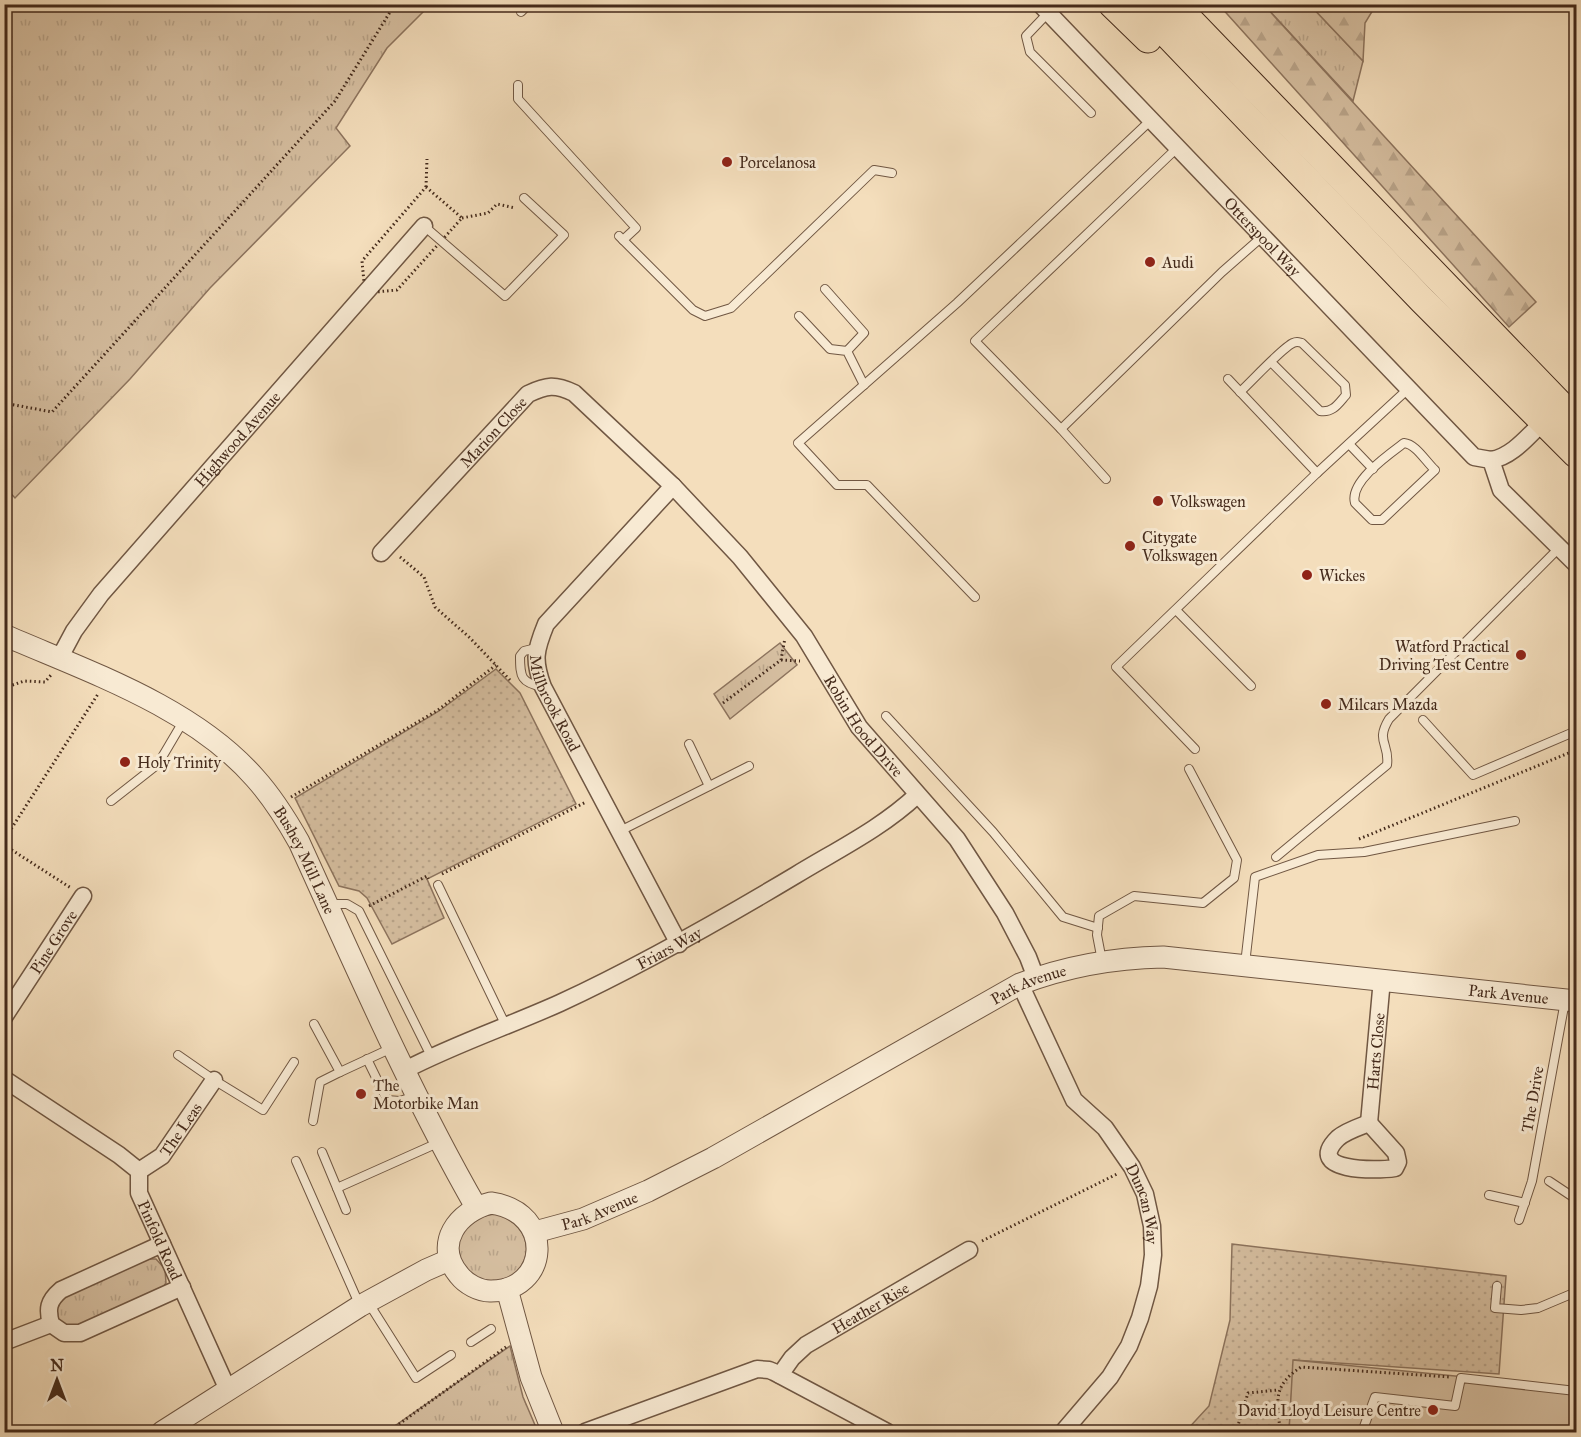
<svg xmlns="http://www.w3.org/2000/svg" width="1581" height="1437" viewBox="0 0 1581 1437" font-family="'IM FELL Great Primer',serif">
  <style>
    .grass { fill: url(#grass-tufts); stroke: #8d745e; stroke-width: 1.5 }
    .forest { fill: url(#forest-firs); stroke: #8d745e; stroke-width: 1.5 }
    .park { fill: url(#park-dots); stroke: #8d745e; stroke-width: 1.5 }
    .pitch { fill: #d6bfa1; stroke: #8d745e; stroke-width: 1.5 }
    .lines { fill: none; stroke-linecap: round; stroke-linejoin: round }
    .service-casing { stroke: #705743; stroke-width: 10 }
    .minor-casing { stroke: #705743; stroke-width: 19 }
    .tertiary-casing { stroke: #705743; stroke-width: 23 }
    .trunk-casing { stroke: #442a1b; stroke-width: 29 }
    .path { stroke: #442a1b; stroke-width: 3; stroke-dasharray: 1.5 3; stroke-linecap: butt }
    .service { stroke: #f8ead3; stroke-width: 8 }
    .minor { stroke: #f8ead3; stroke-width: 16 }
    .tertiary { stroke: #f8ead3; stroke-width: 21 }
    .trunk { stroke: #f4debc; stroke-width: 27 }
    .poi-dot { fill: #8f2418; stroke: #f8ead3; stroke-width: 2 }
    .labels { text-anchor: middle; stroke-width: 6; stroke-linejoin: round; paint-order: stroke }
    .poi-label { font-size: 16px; fill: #442a1b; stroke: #f8ead3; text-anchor: start }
    .street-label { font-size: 16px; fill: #442a1b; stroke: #f8ead3 }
  </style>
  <defs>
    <pattern id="grass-tufts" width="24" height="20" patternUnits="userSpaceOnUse" patternTransform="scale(1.5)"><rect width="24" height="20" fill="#d6bfa1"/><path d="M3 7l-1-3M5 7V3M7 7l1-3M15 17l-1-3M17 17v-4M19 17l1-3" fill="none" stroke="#b9a48a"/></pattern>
    <pattern id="forest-firs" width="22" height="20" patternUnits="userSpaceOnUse" patternTransform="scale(1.5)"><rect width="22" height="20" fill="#d6bfa1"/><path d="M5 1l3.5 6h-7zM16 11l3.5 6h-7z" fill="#b9a48a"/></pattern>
    <pattern id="park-dots" width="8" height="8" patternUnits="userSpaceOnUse" patternTransform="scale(1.5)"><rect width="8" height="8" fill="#d6bfa1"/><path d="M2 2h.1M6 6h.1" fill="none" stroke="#b9a48a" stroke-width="1.8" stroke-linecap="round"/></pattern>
  </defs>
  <rect width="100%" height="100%" fill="#f4debc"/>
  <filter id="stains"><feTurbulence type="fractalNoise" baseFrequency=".00333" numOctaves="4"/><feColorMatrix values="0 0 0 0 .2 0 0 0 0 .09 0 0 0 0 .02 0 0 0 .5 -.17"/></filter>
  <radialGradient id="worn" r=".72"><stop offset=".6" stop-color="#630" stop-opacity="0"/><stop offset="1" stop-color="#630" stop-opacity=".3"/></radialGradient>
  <!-- grass -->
  <g class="grass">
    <path d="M4,5H430L387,48L336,128L350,146L210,288L130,379L15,498L4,486Z"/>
    <path d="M1264,5H1310L1363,61L1353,101Z"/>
    <path d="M780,643L797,665L730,719L714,694Z"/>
    <path d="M497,1214C523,1223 537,1248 517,1272C489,1305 435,1254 468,1227C480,1217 482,1215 497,1214Z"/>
    <path d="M147,1259H156L165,1269L166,1283L161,1290L75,1326L61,1324L57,1318V1301L62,1296Z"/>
    <path d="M510,1346L523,1397L538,1432H386Z"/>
  </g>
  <!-- forest -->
  <g class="forest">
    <path d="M1219,5H1264L1536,302L1509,327Z"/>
    <path d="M1310,5H1376L1365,23L1363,61Z"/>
  </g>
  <!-- park -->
  <g class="park">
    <path d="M496,669L520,693L576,804L427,879L444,918L392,944L367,898L359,891L339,886L295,798L439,711Z"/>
    <path d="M1232,1244L1506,1276L1499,1374L1294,1360L1289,1432H1185L1209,1406L1230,1320Z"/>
  </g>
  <!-- pitch -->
  <path class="pitch" d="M1293,1360L1576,1388V1432H1289Z"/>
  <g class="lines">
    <defs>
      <g id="service">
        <path d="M521,12L529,4"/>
        <path d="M1048,13L1026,36L1030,52L1091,113"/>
        <path d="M518,85V99L636,228L623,240"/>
        <path d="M424,226L505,296L564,235L524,198"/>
        <path d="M619,236L693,310L705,316L731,308L874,170L892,173"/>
        <path d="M825,289L864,333L847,351"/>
        <path d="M799,316L830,349L847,351L864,385"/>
        <path d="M1228,379L1317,473"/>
        <path d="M1240,392C1251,382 1283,347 1293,343C1297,341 1298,342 1302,343L1345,385L1346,395C1338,404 1333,413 1320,411L1271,362"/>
        <path d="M1061,429L1222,272L1263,236"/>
        <path d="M1404,443C1416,444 1426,462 1435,470L1382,520H1372L1355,503C1349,482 1388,455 1404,443Z"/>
        <path d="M1349,444L1373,469"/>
        <path d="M1106,479L1061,429L975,341L1177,148"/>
        <path d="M975,597L867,485H837L798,443L957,303L1151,120"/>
        <path d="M1176,610L1251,686"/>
        <path d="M536,648L524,651L520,656C520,677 521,683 543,687"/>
        <path d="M886,716L993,832L1063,917L1098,928"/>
        <path d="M1423,720L1473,775L1576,731"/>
        <path d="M689,744L709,786"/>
        <path d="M1195,749L1116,667L1317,473L1408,389"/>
        <path d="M111,801L158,764L184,720"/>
        <path d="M620,831L749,766"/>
        <path d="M1276,857L1387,765C1390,743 1375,742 1389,719L1560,547"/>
        <path d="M438,885L506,1026"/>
        <path d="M328,904H347L359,911L431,1056"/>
        <path d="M1102,961L1097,935L1099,916L1134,896L1203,903L1234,878L1237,860L1189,769"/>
        <path d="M1245,964L1255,877L1318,855L1364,852L1515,821"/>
        <path d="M314,1024L340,1072L394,1047"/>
        <path d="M178,1055L214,1080L263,1110L294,1062"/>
        <path d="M367,1059L387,1100L400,1101L415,1096"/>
        <path d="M313,1121L320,1082L340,1072"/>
        <path d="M322,1152L337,1188L440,1142"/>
        <path d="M296,1161L360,1306"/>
        <path d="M1549,1181L1576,1199"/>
        <path d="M337,1188L346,1210"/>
        <path d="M1489,1195L1525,1203"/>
        <path d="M1519,1220L1532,1181L1565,1001"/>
        <path d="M1497,1286L1495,1308L1521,1310L1538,1308L1576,1292"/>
        <path d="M368,1302L416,1378L451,1355"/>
        <path d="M471,1342L491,1329"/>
        <path d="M1362,1432L1375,1397L1455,1406L1461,1378L1576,1391"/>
      </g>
      <g id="minor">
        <path id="s1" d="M1040,4L1474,457L1491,460L1501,490L1576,564"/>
        <path d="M1491,460C1512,457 1528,436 1543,422"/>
        <path id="s2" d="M673,486L546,624C535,651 533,660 543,687L679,944"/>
        <path id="s3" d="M381,553L528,394C547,385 555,384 574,393L673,486L740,557L804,636L859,727L957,839L1005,913L1028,957L1036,978"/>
        <path id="s4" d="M59,659L74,631L101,594L424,226"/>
        <path id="s5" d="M1020,984L1074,1100L1105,1128L1132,1167L1145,1194L1152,1226L1153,1255L1149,1286L1140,1318L1129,1346L1110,1377L1063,1432"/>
        <path id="s6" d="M4,1017L83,896"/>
        <path id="s7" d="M405,1070C455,1044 509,1026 560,1003C642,965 719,921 796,875C837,850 882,828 917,795"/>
        <path id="s8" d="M4,1079L119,1155L139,1171V1193L228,1390"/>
        <path d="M1369,1123L1396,1153L1398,1162L1395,1168C1377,1171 1303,1172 1338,1138C1346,1131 1359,1127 1369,1123Z"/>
        <path id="s9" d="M1369,1123L1382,979"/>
        <path id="s10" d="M139,1171L162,1156L214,1080"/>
        <path d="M162,1244L61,1290C48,1301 47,1309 51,1324L64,1333H80L182,1287"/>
        <path d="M4,1342L51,1324"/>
        <path id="s11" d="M780,1375L792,1358L806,1345L969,1250"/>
        <path d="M585,1432L757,1369L769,1370L774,1372L887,1432"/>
      </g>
      <g id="tertiary">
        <path id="s12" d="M4,635C89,672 193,707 255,778C273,798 286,819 299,842C355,965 409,1090 476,1207"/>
        <path d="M491,1203C556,1212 549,1292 490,1291C479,1291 466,1284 459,1275C433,1244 458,1211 491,1203Z"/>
        <path id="s13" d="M535,1232L583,1219L648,1191L713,1158L1020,984C1067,966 1113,958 1163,957L1576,1001"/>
        <path d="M507,1289L531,1377L553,1432"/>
        <path d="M162,1432L360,1306L426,1270L449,1260"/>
      </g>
      <g id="trunk">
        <path d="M1112,4L1148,39"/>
        <path d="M1138,4L1423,301L1576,454"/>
        <path d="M1174,4L1576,421"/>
      </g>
    </defs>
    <!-- service casing -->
    <use href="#service" class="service-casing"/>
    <!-- minor casing -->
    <use href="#minor" class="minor-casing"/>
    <!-- tertiary casing -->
    <use href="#tertiary" class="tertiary-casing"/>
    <!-- trunk casing -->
    <use href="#trunk" class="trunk-casing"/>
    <!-- path -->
    <g class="path">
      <path d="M426,187L462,218L397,290L365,293L362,261Z"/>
      <path d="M426,187L427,159"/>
      <path d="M462,218L488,213L497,204L515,208"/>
      <path d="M4,403L52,412L335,101L395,4"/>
      <path d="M400,557L424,577L435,607L470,638L510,680"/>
      <path d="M781,660L800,661"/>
      <path d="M4,688L24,681L45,682L51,675"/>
      <path d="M723,703L781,660L785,638"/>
      <path d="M291,797L438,710L496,665"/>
      <path d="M1359,839L1576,750"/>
      <path d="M4,840L98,694"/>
      <path d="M4,845L71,888"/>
      <path d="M442,874L586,802"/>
      <path d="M369,906L427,876L428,879"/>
      <path d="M982,1241L1119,1173"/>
      <path d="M388,1432L506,1347"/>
      <path d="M1236,1432L1248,1393L1278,1390"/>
      <path d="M1280,1432C1278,1401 1271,1387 1301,1367L1450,1377"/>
    </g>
    <!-- service -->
    <use href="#service" class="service"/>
    <!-- minor -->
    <use href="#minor" class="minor"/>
    <!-- tertiary -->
    <use href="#tertiary" class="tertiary"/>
    <!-- trunk -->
    <use href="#trunk" class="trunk"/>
  </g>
  <!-- markers -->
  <g class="poi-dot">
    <circle cx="727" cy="162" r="6"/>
    <circle cx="1150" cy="262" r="6"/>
    <circle cx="1158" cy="501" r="6"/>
    <circle cx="1130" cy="546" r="6"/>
    <circle cx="1307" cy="575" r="6"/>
    <circle cx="1521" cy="655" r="6"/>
    <circle cx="1326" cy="704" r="6"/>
    <circle cx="125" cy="762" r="6"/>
    <circle cx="361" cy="1094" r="6"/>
    <circle cx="1433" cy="1410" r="6"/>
  </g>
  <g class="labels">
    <!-- poi labels -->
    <g class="poi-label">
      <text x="739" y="168">Porcelanosa</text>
      <text x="1162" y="268">Audi</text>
      <text x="1170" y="507">Volkswagen</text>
      <text x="1142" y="543">Citygate<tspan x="1142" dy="18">Volkswagen</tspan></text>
      <text x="1319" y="581">Wickes</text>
      <text x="1509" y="652" text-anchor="end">Watford Practical<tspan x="1509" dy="18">Driving Test Centre</tspan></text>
      <text x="1338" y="710">Milcars Mazda</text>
      <text x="137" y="768">Holy Trinity</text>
      <text x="373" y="1091">The<tspan x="373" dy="18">Motorbike Man</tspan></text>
      <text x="1421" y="1416" text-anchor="end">David Lloyd Leisure Centre</text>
    </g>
    <!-- street labels -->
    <g class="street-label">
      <text dy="6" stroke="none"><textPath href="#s1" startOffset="322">Otterspool Way</textPath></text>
      <text dy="6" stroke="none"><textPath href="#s3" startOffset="165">Marion Close</textPath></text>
      <text dy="6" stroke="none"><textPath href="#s4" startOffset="284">Highwood Avenue</textPath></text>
      <text dy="6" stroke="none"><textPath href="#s2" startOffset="272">Millbrook Road</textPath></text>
      <text dy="6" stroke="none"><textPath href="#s3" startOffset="708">Robin Hood Drive</textPath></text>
      <text dy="6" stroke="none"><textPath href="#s12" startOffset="388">Bushey Mill Lane</textPath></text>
      <text dy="6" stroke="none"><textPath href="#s6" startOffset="90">Pine Grove</textPath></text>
      <text dy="6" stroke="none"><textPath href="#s7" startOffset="291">Friars Way</textPath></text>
      <text dy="6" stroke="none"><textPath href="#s13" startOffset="554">Park Avenue</textPath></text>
      <text dy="6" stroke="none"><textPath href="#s13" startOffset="1040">Park Avenue</textPath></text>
      <text dy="6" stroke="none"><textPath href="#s9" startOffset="72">Harts Close</textPath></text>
      <text transform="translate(1532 1099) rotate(-80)" y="6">The Drive</text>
      <text dy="6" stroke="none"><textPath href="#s10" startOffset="60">The Leas</textPath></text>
      <text dy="6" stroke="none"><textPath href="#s5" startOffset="256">Duncan Way</textPath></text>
      <text dy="6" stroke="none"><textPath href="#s13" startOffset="68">Park Avenue</textPath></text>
      <text dy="6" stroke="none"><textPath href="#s8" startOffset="237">Pinfold Road</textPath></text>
      <text dy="6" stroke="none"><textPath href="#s11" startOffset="114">Heather Rise</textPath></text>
    </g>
  </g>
  <!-- margin -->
  <rect width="1581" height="1437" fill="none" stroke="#f4debc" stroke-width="24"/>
  <rect x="6" y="6" width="1569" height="1425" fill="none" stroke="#442a1b" stroke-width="3"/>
  <rect x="12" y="12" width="1557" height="1413" fill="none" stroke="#442a1b" stroke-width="1.5"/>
  <!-- north arrow -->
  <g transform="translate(57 1380)" stroke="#f8ead3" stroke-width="4.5" paint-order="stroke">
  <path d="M0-4.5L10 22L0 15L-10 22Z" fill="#442a1b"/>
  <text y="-9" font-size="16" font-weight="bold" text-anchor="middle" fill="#442a1b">N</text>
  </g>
  <rect width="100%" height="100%" filter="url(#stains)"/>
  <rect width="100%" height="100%" fill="url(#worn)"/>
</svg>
